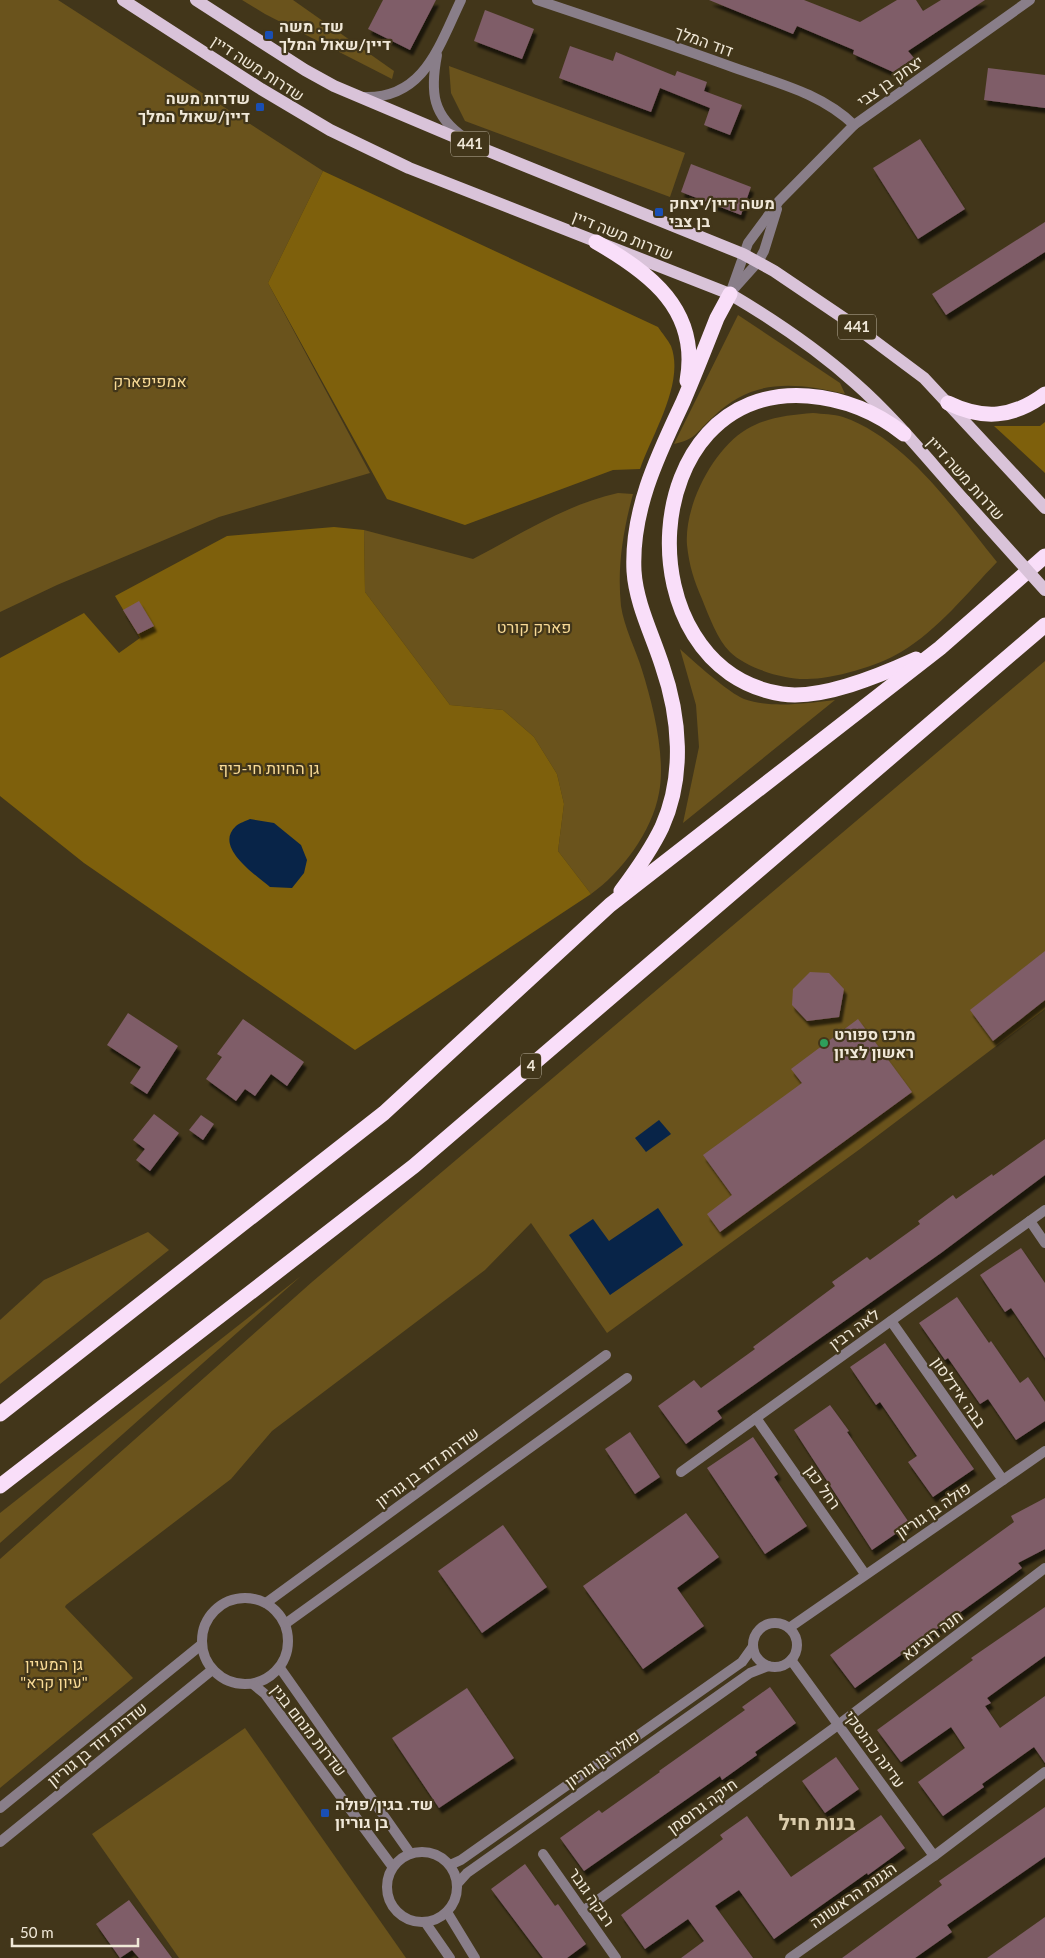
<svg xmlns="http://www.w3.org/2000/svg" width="1045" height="1958" viewBox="0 0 1045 1958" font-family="Lato,Heebo,sans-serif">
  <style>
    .green { fill: #6a531c }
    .forest { fill: #7e600c }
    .water { fill: #082448 }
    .building { fill: #7f5d68; filter: url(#shadow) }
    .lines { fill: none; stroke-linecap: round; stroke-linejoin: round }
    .minor { stroke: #897e89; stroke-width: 10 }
    .tertiary { stroke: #897e89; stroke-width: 10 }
    .primary { stroke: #d9c3d9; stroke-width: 12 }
    .motorway { stroke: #f9def9; stroke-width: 15 }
    .primary-bridge { stroke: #d9c3d9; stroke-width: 12 }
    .transit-dot { fill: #1a4fb4; stroke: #42361a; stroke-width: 2 }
    .leisure-dot { fill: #2e9e5b; stroke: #42361a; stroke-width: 2 }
    .labels { text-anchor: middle; stroke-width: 4.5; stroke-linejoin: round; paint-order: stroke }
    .shield { fill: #42361a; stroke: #bcb39f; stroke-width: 1 }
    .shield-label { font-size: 15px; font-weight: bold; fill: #f0e8d8 }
    .poi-label { font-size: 16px; font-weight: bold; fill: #f0e8d8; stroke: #42361a; text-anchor: start }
    .street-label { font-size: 16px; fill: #f0e8d8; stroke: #42361a }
    .park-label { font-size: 16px; fill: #f9db96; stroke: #42361a }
    .district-label { font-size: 21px; font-weight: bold; fill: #dbccac; stroke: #42361a }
  </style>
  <defs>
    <filter id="shadow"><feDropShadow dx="3" dy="5.5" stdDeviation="1" flood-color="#0009"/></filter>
  </defs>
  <rect width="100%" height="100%" fill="#42361a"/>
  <!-- green -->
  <g class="green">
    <path d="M0,0H58L323,171L268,283L370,473L219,517L57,585L0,612Z"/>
    <path d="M242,0H293L394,71L392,79L265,14Z"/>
    <path d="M449,66L685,153L670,197L465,121L451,93Z"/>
    <path d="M738,315L840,383L845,394C794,382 753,378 713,417C696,432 697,439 674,444Z"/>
    <path d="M813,413C822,414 834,414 843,417C907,439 956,512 997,562C967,593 938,630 901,652C878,666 833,679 807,679C785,680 746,668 730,652C717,639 709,616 702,599C694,581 689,565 687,545C684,506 713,449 747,429C767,417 790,415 813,413Z"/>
    <path d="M618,493L633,494C623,531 617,567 621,606C624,627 636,650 642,670C653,705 666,757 659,793C652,832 621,873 591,894L558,851L564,804L557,774L534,737L503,710L450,705L365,592L364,530L473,559C519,535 567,504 618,493Z"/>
    <path d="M680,649C693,661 729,693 744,699C771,709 807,703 835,700L683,823L699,747L696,705Z"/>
    <path d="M1045,661V1009L860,1149L607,1333L531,1223L485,1270L272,1431L231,1479L66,1605L65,1607L133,1678L0,1788V1559L312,1282Z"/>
    <path d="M148,1232L169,1250L0,1384V1320L44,1280Z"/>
    <path d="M301,1276L0,1543V1513Z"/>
    <path d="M245,1728L406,1958H179L92,1834Z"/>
  </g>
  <!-- forest -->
  <g class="forest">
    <path d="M323,171L658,327C662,333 668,340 671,346C685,383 652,434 640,469L613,470L465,525L387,499L268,283Z"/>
    <path d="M1045,422V473L994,426H1040Z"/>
    <path d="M334,527L364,530L365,592L450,705L503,710L534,737L557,774L564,804L558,851L591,894L355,1050L84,863L0,796V658L84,613L119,653L140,638L115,596L227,536Z"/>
  </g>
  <!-- water -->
  <g class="water">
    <path d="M250,819L274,823L301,845L307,860L304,873L292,888L270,887C256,875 213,847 236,826C239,823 246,821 250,819Z"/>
    <path d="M659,1120L671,1134L646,1152L635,1138Z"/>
    <path d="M658,1208L683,1245L610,1295L569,1235L593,1219L609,1241Z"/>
  </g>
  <!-- building -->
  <g class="building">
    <path d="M383,0H436L410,50L368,29Z"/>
    <path d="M709,0H804L860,22L897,0H916L923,11L941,0H985L908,51L914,58L893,72L853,54L854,50L797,26L793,34Z"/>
    <path d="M485,10L534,29L522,59L474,41Z"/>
    <path d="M570,46L613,61L616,52L675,76L677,71L707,82L704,91L742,105L730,135L704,125L710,108L660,88L651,112L559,78Z"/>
    <path d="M988,68L1045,75V108L984,100Z"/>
    <path d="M920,139L965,209L918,239L873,168Z"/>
    <path d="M691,164L751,187L741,215L681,192Z"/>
    <path d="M1045,222V252L946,315L932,294Z"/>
    <path d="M139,601L154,626L138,634L123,610Z"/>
    <path d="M1045,951V1000L993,1041L970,1010Z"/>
    <path d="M810,972L829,973L844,989L839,1017L807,1021L792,1005L793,989Z"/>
    <path d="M128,1013L178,1046L147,1094L130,1083L141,1067L107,1045Z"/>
    <path d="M243,1019L304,1062L287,1086L271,1074L255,1096L245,1089L236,1101L206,1079L222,1057L217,1054Z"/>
    <path d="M858,1019L912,1092L720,1232L707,1214L732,1195L703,1155L802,1083L791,1069Z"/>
    <path d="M154,1114L179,1133L150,1171L136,1160L145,1149L133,1140Z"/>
    <path d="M201,1115L214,1124L203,1140L189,1130Z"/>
    <path d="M1045,1139V1175L941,1253L717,1411L722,1418L686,1444L658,1406L694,1380L701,1388L755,1349L753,1347L835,1286L832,1282L867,1257L870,1260L920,1224L918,1221L953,1195L956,1199L992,1174L993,1176Z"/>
    <path d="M1021,1248L1045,1283V1358L1011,1308L1005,1312L980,1275Z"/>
    <path d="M957,1297L989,1343L991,1341L1020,1383L1028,1377L1045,1402V1421L1016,1440L988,1399L980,1404L948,1358L945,1360L919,1323Z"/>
    <path d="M885,1343L974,1469L933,1497L908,1462L917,1456L880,1402L876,1405L850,1367Z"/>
    <path d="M830,1405L849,1431L847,1432L910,1524L872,1550L794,1430Z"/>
    <path d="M630,1432L660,1477L635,1494L605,1449Z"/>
    <path d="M753,1437L778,1474L774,1477L807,1526L765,1554L707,1468Z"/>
    <path d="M1045,1498V1549L1018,1563L1022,1568L855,1688L830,1655L1014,1522L1011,1516Z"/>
    <path d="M686,1513L719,1557L677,1588L704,1626L643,1669L583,1586Z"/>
    <path d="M503,1525L547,1587L482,1633L438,1571Z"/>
    <path d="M1045,1607V1656L987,1698L991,1703L985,1706L1000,1728L1045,1696V1763L1034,1747L982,1784L984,1787L943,1816L918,1782L965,1748L951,1727L901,1762L877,1730L973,1660L971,1658Z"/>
    <path d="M770,1687L796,1723L755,1752L757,1755L722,1780L720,1776L584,1871L560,1838L599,1810L602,1813L660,1772L659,1771L745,1710L742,1707Z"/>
    <path d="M467,1688L514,1758L439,1808L392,1738Z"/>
    <path d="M836,1757L859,1789L825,1813L802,1781Z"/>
    <path d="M1045,1807V1857L947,1925L952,1932L915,1958H842L942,1885L939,1881Z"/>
    <path d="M881,1815L905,1848L868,1875L867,1873L774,1939L739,1890L715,1906L753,1958H681L704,1941L688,1919L645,1949L621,1915L723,1839L720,1835L747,1816L791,1877Z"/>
    <path d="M525,1864L555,1906L558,1904L586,1944L567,1958H543L491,1889Z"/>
    <path d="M129,1900L172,1958H139L132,1950L120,1958L96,1924Z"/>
    <path d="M1045,1917V1958H987Z"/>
  </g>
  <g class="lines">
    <!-- minor -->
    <g class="minor">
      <path d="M537,0C603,22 669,44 735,68C777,83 821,93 854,125"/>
      <path d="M732,291L758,262L764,251L777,209"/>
      <path d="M730,294L748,243L779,201L854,125L1030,0"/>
      <path d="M1030,1221L1045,1243"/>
      <path d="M891,1321L1003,1480"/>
      <path d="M756,1418L865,1574"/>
      <path d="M681,1472L1045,1210"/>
      <path d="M266,1603L606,1355"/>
      <circle cx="775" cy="1645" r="22"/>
      <path d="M285,1624L627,1378"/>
      <path d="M789,1628L1045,1451"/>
      <path d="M791,1660L934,1856"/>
      <path d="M543,1854L616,1958"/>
      <path d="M450,1865L461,1860L742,1662L752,1648"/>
      <path d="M458,1883L467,1873L750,1673L768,1666"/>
      <path d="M583,1911L838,1725L1045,1568"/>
      <path d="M790,1958L934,1856L1045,1772"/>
    </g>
    <!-- tertiary -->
    <g class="tertiary">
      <path d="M437,55C430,92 432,116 465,138"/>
      <path d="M364,97C424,99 439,46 461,0"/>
      <circle cx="245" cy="1641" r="43"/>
      <path d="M280,1668L410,1853"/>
      <path d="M254,1685L265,1694L392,1866"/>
      <path d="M0,1808L201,1645"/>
      <path d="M0,1842L212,1670"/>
      <circle cx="422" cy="1887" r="35"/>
      <path d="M447,1912L475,1958"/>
      <path d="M425,1922L450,1958"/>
    </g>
    <!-- primary -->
    <g class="primary">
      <path d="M123,0L261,89L330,130L409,168L730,294C774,320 817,349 855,383C895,418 929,461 965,501"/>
      <path d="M196,0L305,70L334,86L476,146L743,254L774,271L845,319L924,378L1045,508"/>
    </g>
    <!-- motorway -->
    <g class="motorway">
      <path d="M596,242C650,273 700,310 687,381"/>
      <path d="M948,403C983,420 1013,418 1045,394"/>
      <path d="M904,434C875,411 845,399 808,396C634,383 622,669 782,694C822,700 881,675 916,659"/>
      <path d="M621,891C636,871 651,850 662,827C685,776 680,717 662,665C652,634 636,603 634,571C631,510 658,455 683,402C695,374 706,346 717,318L730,294"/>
      <path d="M0,1414L384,1113L610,905L940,648L1045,556"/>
      <path d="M0,1486L414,1166L1045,625"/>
    </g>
    <!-- primary-bridge -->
    <path class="primary-bridge" d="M965,501L1045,590"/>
  </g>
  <!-- markers -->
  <g class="transit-dot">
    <rect x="264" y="30" width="10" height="10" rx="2.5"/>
    <rect x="255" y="102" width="10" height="10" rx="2.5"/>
    <rect x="654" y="207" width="10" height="10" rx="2.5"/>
    <rect x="320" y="1808" width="10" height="10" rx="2.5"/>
  </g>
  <circle class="leisure-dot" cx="824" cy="1043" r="5"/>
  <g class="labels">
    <!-- shield labels -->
    <g class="shield">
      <rect x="451" y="131.5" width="38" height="25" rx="4"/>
      <rect x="838" y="314.5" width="38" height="25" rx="4"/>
      <rect x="521" y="1053.5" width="20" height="25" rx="4"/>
    </g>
    <g class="shield-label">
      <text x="470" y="149">441</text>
      <text x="857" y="332">441</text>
      <text x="531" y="1071">4</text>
    </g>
    <!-- poi labels -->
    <g class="poi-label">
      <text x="279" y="32">שד. משה<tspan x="279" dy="18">דיין/שאול המלך</tspan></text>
      <text x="250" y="104" text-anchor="end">שדרות משה<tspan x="250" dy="18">דיין/שאול המלך</tspan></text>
      <text x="669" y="209">משה דיין/יצחק<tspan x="669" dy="18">בן צבי</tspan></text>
      <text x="834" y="1040">מרכז ספורט<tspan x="834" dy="18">ראשון לציון</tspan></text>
      <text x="335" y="1810">שד. בגין/פולה<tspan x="335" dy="18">בן גוריון</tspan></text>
    </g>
    <!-- street labels -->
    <g class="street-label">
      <text transform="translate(704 41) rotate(20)" y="6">דוד המלך</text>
      <text transform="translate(258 68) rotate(33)" y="6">שדרות משה דיין</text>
      <text transform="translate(890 81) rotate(-35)" y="6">יצחק בן צבי</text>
      <text transform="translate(623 235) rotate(22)" y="6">שדרות משה דיין</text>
      <text transform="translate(966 478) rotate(48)" y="6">שדרות משה דיין</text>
      <text transform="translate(854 1329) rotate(-36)" y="6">לאה רבין</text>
      <text transform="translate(959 1392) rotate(55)" y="6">בבה אידלסון</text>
      <text transform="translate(427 1467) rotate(-36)" y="6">שדרות דוד בן גוריון</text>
      <text transform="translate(823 1487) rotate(55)" y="6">רחל כגן</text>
      <text transform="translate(933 1510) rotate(-34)" y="6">פולה בן גוריון</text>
      <text transform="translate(932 1635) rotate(-37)" y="6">חנה רובינא</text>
      <text transform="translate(309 1730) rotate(52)" y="6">שדרות מנחם בגין</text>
      <text transform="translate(97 1744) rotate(-39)" y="6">שדרות דוד בן גוריון</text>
      <text transform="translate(875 1749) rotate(54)" y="6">עדינה כהנסקי</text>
      <text transform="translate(602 1759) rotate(-35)" y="6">פולה בן גוריון</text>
      <text transform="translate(702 1806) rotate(-36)" y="6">חיקה גרוסמן</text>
      <text transform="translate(853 1895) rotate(-35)" y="6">הגננת הראשונה</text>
      <text transform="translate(592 1897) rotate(55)" y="6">רבקה גובר</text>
    </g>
    <!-- park labels -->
    <g class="park-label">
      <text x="150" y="387">אמפיפארק</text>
      <text x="534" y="633">פארק קורט</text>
      <text x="269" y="774">גן החיות חי-כיף</text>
      <text x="54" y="1670">גן המעיין<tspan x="54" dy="18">"עיון קרא"</tspan></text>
    </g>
    <!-- district labels -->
    <g class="district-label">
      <text x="817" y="1830">בנות חיל</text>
    </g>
  </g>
  <!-- scale -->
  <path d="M12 1938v8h126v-8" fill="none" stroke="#f0e8d8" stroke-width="2.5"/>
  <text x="20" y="1938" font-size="15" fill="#f0e8d8" stroke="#42361a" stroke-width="4" paint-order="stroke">50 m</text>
</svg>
